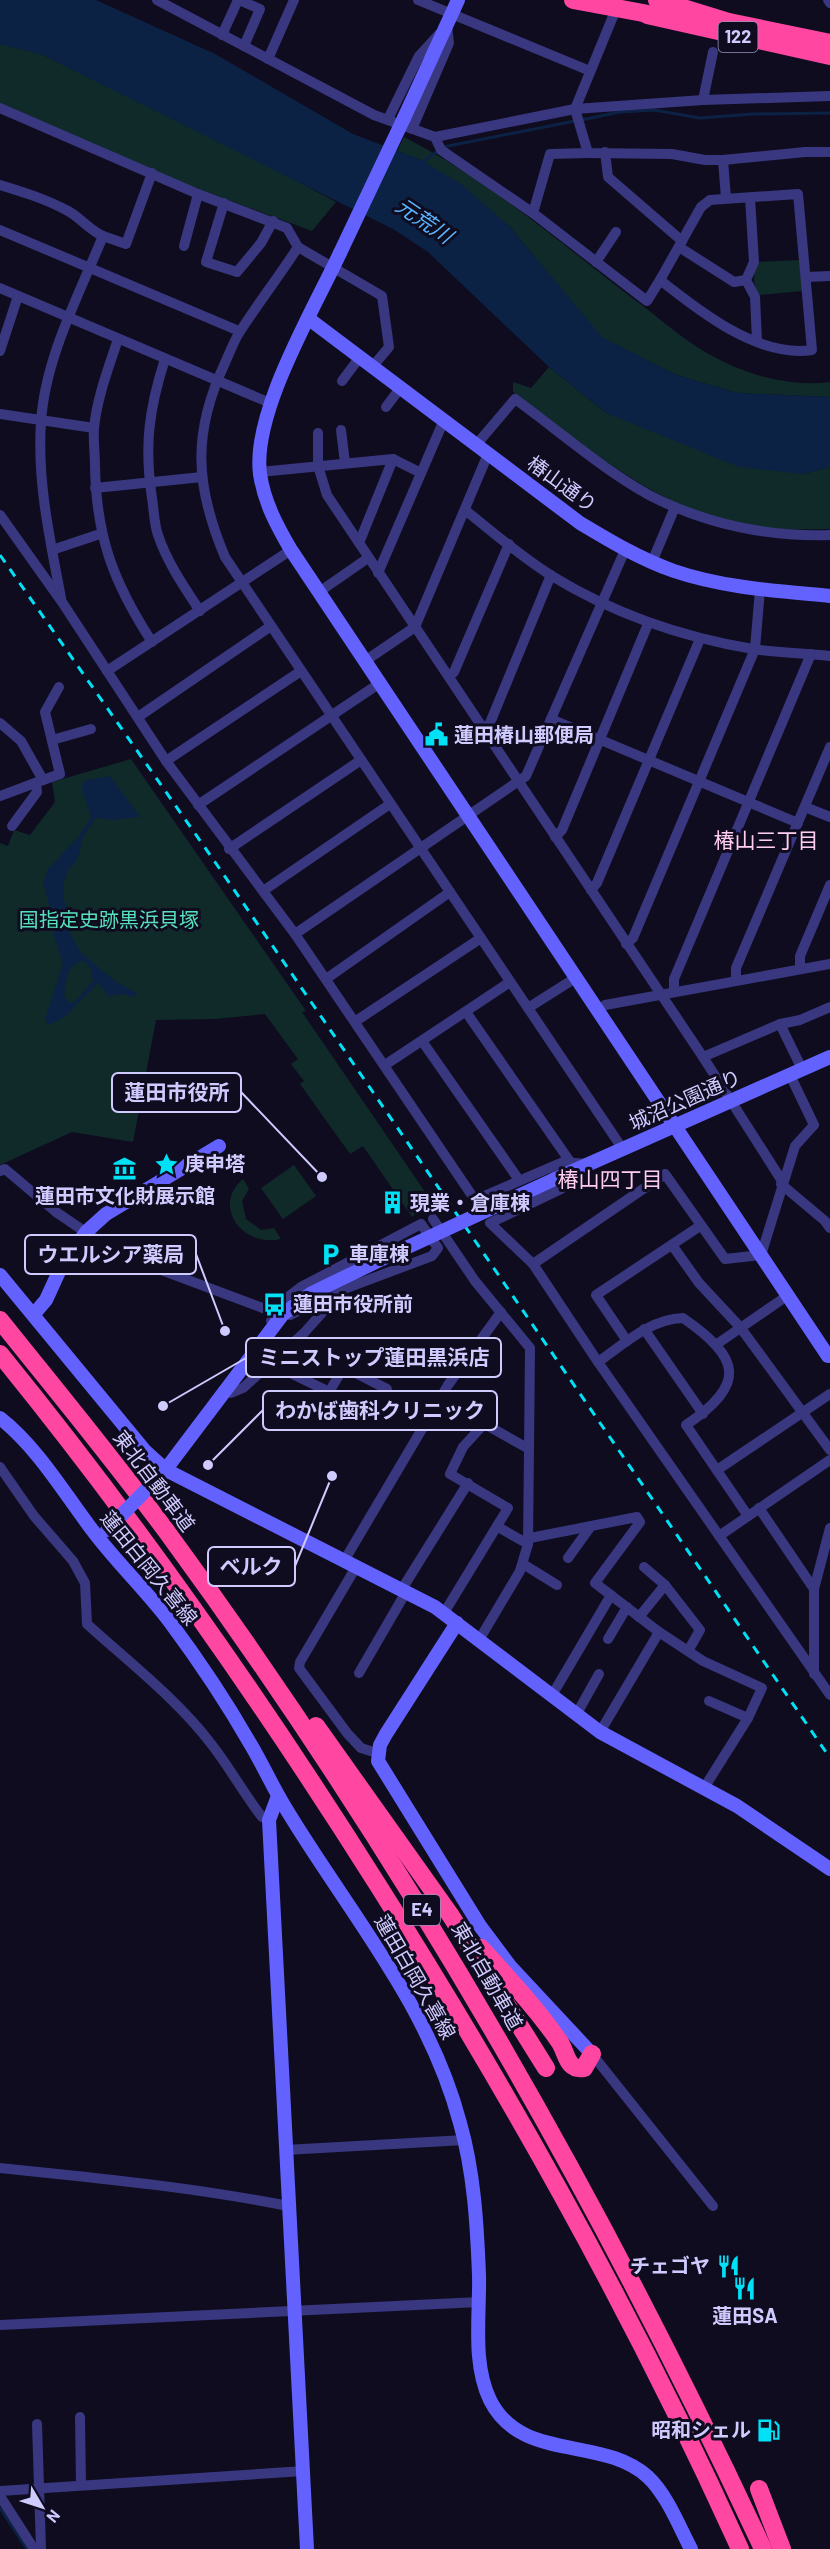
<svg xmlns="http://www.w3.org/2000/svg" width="830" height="2549" viewBox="0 0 830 2549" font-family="Barlow,'Noto Sans JP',sans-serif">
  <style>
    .green { fill: #0f2a28 }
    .water { fill: #0b2244; fill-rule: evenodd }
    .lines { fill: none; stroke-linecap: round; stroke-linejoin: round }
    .stream { stroke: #0b2244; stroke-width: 3 }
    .street { stroke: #38377f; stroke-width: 10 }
    .secondary { stroke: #6362ff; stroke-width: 14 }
    .highway { stroke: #ff46a1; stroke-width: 18 }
    .rail { stroke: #00e1f6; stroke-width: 3; stroke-dasharray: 9 8; stroke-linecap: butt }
    .secondary-bridge { stroke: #6362ff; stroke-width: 14 }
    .labels { text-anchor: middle; stroke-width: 6; stroke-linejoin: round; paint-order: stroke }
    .shield { fill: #0f0c20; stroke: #9692bc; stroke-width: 1.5 }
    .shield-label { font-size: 18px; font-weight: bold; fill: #d0cbff }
    .street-label { font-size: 20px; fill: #d0cbff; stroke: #0f0c20 }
    .poi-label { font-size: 20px; font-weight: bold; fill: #d0cbff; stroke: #0f0c20; text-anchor: start }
    .park-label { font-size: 20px; fill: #56e0bb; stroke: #0f0c20 }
    .water-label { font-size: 21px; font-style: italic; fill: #59b5ff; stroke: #0f0c20 }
    .neighbourhood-label { font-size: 21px; fill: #ffcdee; stroke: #0f0c20 }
    .leader { fill: none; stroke: #d0cbff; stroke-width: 2 }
    .callout-dot { fill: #d0cbff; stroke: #0f0c20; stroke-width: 2 }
    .callout { fill: #0f0c20; stroke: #d0cbff; stroke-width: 2 }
    .callout-label { font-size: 21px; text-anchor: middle; font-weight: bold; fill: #d0cbff }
  </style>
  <rect width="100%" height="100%" fill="#0f0c20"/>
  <!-- green -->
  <g class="green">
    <path d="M0,43L43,55L260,161L336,202L312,231L188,185L0,104Z"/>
    <path d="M404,137C487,179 558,241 631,297C660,318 688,345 720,360C753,377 794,387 830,382V397L738,393L676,375L601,337L509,226L421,160L397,151Z"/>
    <path d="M801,260L803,291L759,295C752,285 753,272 758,262Z"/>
    <path d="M549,367L606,413L803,474L830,467V529C812,529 793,530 775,529C672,523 591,450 513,392V382L531,388Z"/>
    <path d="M131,759L306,1011L302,1012L432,1202L412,1217L363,1146L350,1154L300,1084L304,1081L291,1064L298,1059L265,1014L214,1019L156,1020L133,1142L72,1132L0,1165V843L8,846L14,830L30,835L55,802L52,782Z"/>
    <path d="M294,1165L316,1196L283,1219L261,1188Z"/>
    <path d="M243,1179L249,1189L242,1201L246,1219L261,1230L274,1228L281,1239C243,1248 211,1206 243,1179Z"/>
  </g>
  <!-- water -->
  <g class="water">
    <path d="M0,0H96L215,54L353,134L421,160L461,184L509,226L602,337L676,375L738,393L830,397V467L803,474L739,467L606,413L549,367L428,252L393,229L43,55L0,44Z"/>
    <path d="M110,776L140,817L112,820L96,818L83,837L78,858L68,871L64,881V899L70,933L81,953L115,981L138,994L129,997L125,994L108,996L98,983L65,1017L49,1025L45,1019L63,963L54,936L52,916L43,882L49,868L79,836L91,817L82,790L83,781ZM82,961C93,964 90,973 93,980L76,1001L69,1003L64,995C66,983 67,964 82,961Z"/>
  </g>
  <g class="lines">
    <!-- stream -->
    <g class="stream">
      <path d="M581,120L620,112L654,110L700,118L753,114L830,113"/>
      <path d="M443,147L575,121"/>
      <path d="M421,163L438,151"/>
      <path d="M0,2508L27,2549"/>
    </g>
    <!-- street -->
    <g class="street">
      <path d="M157,0L374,115L435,137L575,109L703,100L830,96"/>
      <path d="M239,0L260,9L244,46"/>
      <path d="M418,0L590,71"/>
      <path d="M828,0L830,3"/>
      <path d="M616,9L575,109L588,153L672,154L705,160H723L805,152H830"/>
      <path d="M222,35L238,0"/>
      <path d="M268,59L294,0"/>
      <path d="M703,100L713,52"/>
      <path d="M0,108L198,194L287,228L298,247L382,296L389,347L373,366"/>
      <path d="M388,119L419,56L439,34"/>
      <path d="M412,129L449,43L447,25"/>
      <path d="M435,137L441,150L533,213L647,301L660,280"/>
      <path d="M605,152L608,177L682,241"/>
      <path d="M723,160L726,198"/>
      <path d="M0,185C23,192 46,199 68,211C81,218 89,230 103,236"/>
      <path d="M798,194L812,350C758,358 699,311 660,280L701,207L710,200Z"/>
      <path d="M750,198L754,262L746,280L755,297L757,341"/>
      <path d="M224,203L206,262L237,272L261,243L273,221"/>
      <path d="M533,213L550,154L588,153"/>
      <path d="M0,230L239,331"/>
      <path d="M184,246L198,194"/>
      <path d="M298,247C280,275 259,302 241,330C234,340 230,352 225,363C192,433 195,486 225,557L622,1148"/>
      <path d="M679,247L734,282L746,280"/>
      <path d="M596,262L616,232"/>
      <path d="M806,277L830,276"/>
      <path d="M0,288L270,403"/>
      <path d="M118,339C109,367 97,397 94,428C93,440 95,453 95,465C96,536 113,582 152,642"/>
      <path d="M0,351L18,296"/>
      <path d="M165,359C149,409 144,446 152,498C154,510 154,524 158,535C167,562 184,587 200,611"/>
      <path d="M342,381L360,357"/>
      <path d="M386,407L401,387"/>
      <path d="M0,414L94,428"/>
      <path d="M341,430L345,463"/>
      <path d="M318,433V466L327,495L703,1057L782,1181"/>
      <path d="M476,445L515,399C558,430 614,479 661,501C715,526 771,537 830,535"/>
      <path d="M260,472L393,459L421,473"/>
      <path d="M95,488L202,477"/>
      <path d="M465,510C493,532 521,557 552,576C614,614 681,637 753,649C778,653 804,653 830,656"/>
      <path d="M0,515L62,602L166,761L295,934L475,1200L563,1162L587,1164"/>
      <path d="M359,543L393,459"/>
      <path d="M52,550L100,534"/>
      <path d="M652,562L675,507"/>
      <path d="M378,573L444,420"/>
      <path d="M319,592L368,558"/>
      <path d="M61,598C50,539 37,482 41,422C45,358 79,295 103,236L126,244L152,173"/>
      <path d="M365,661L415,627L488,454"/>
      <path d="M107,671L291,550"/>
      <path d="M449,676L454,672L509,544"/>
      <path d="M138,717L271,626"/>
      <path d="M551,719L798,823"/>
      <path d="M0,723L21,741L43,780L0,796"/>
      <path d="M483,730L490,723L551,575"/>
      <path d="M52,740L91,729"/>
      <path d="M166,761L301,671"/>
      <path d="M43,780L60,774L45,712L59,687"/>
      <path d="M198,805L380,683"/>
      <path d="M805,807L830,817"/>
      <path d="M12,826L37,792L36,784"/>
      <path d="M555,837L562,830L648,624"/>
      <path d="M229,849L361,760"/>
      <path d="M591,890L597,883L700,639"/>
      <path d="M263,891L390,804"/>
      <path d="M295,934L526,776L625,550"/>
      <path d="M626,944L633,938L755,649L760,589"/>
      <path d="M800,969V956L830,885"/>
      <path d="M326,979L450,892"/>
      <path d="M736,981V968L830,747"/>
      <path d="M674,992V979L811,654"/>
      <path d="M528,1008L577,977"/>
      <path d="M599,1010L605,1005L830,964"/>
      <path d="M466,1012L571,1163"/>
      <path d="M356,1021L481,938"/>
      <path d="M780,1024L800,1020L830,1007"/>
      <path d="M422,1041L519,1180"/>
      <path d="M703,1057L780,1024L802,1069"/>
      <path d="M385,1065L510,982"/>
      <path d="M582,1170L561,1189L490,1223L533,1264L598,1362L830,1695"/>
      <path d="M0,1171L5,1169L56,1212L109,1248L129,1258L276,1313"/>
      <path d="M781,1184L825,1221L830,1228"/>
      <path d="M433,1219L475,1281L530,1348L529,1449L440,1399"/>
      <path d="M672,1245L699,1283L740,1327L830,1450"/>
      <path d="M533,1264L665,1174L725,1259L761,1255L795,1146L814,1125L790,1075"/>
      <path d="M271,1321L288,1297L301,1287L421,1224L438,1248L432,1256L344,1289L290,1315"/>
      <path d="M644,1329L703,1414"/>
      <path d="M627,1341L596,1295L700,1226"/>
      <path d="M717,1344L787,1296"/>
      <path d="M598,1362C624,1344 650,1319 683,1318C741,1358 747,1384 686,1425L748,1516"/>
      <path d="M272,1364L356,1405"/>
      <path d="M224,1390L231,1393L243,1388L304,1333L338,1295"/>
      <path d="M329,1392L344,1367L387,1389"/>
      <path d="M0,1467L34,1516L73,1561L85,1583L87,1624C130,1663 177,1699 212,1745C230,1768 244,1794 262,1817L269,1820"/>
      <path d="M717,1470L830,1394"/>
      <path d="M759,1508L814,1589"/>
      <path d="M498,1527L528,1544"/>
      <path d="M719,1536L830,1460"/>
      <path d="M530,1538L637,1517L640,1522L595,1583L659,1632L703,1661L762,1688L748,1718L704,1788"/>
      <path d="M568,1558L591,1526"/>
      <path d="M344,1561L448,1385L501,1312"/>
      <path d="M523,1564L557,1585"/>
      <path d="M356,1567L300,1662L299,1668L347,1733L361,1748L377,1753"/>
      <path d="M644,1567L665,1585"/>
      <path d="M402,1589L468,1483"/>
      <path d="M444,1613L508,1508L450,1474L463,1447L484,1424"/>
      <path d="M639,1617L665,1585L700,1630L688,1651"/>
      <path d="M608,1639L627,1607"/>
      <path d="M479,1640L520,1571L528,1544L529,1449"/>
      <path d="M359,1673L406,1592"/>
      <path d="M814,1674V1589L830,1528"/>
      <path d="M551,1697L611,1595"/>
      <path d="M709,1701L748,1718"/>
      <path d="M576,1715L599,1674"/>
      <path d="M600,1732L659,1632"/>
      <path d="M592,2054L713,2206"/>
      <path d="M285,2150L465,2140"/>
      <path d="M0,2168C97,2178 193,2187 288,2206"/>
      <path d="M0,2325L479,2302"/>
      <path d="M80,2417L81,2485"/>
      <path d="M37,2424L41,2549"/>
      <path d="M0,2491L304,2471"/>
      <path d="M0,2496L34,2549"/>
    </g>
    <!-- secondary -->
    <g class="secondary">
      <path d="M404,118L458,0"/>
      <path d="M340,253C313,311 252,413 260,474C264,502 277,526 291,550L828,1356"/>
      <path d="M309,319L580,523C610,541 640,559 674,571C724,588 778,591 830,596"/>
      <path d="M555,1179L830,1057"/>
      <path d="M0,1275L145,1451L166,1470L435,1607L600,1732L737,1806L830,1869"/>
      <path d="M34,1314L46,1300L62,1265L86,1232L106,1214L219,1146"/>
      <path d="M0,1418C38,1448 64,1493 93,1531C117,1563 146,1590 170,1622C199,1661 227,1703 251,1745C264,1767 274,1790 288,1812C350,1914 429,2005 460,2123C474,2172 477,2224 479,2275C480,2315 472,2363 490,2400C521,2463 602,2435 648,2477C667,2495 679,2526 691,2549"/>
      <path d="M160,1477L283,1314L312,1293L382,1259"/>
      <path d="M457,1623L386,1734L380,1745L378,1761L480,1926L510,1966L592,2054"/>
      <path d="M278,1796L269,1820L307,2549"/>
    </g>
    <!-- highway -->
    <g class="highway">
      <path d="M573,0L659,16"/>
      <path d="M657,0L729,22L830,43"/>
      <path d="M647,15L830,56"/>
      <path d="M0,1320C56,1390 114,1460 167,1532C400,1850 597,2192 763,2549"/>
      <path d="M0,1354C139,1525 264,1704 381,1890C515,2102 637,2321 740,2549"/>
      <path d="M316,1726L451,1916L546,2068"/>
      <path d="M481,1948C508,1978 536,2008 559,2041C567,2052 566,2071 584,2068L592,2054"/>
      <path d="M759,2489L782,2549"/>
    </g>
    <!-- rail -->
    <path class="rail" d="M0,555L215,862L830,1758"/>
    <!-- secondary-bridge -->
    <g class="secondary-bridge">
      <path d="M340,253L404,118"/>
      <path d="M382,1259L555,1179"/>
      <path d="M107,1530L155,1481"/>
    </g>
  </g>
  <!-- icons -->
  <defs>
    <symbol id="civic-bare" viewBox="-9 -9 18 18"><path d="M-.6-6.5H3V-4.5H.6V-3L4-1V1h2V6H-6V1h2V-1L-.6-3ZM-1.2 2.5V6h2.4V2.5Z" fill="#00e1f6" stroke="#0f0c20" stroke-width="2.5" paint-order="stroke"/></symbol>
    <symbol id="sight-bare" viewBox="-9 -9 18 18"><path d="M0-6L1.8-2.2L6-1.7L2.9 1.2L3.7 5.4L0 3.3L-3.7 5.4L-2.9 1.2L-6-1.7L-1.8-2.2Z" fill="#00e1f6" stroke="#0f0c20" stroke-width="2.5" paint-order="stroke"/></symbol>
    <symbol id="museum-bare" viewBox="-9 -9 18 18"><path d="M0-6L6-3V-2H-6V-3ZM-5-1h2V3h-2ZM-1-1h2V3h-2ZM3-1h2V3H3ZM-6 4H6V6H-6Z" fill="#00e1f6" stroke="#0f0c20" stroke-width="2.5" paint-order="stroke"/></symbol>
    <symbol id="building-bare" viewBox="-9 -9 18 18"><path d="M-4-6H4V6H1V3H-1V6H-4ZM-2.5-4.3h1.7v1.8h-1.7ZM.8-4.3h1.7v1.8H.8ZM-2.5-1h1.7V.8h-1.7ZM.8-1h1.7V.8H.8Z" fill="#00e1f6" stroke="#0f0c20" stroke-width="2.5" paint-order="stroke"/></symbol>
    <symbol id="parking-bare" viewBox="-9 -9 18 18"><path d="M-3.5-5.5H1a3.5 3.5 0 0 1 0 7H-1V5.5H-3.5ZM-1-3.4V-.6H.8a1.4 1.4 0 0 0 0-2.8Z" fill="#00e1f6" stroke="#0f0c20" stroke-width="2.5" paint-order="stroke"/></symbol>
    <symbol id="bus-bare" viewBox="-9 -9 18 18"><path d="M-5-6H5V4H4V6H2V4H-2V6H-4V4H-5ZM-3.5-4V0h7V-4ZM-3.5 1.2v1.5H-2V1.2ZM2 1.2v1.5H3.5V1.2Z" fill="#00e1f6" stroke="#0f0c20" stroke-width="2.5" paint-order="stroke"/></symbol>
    <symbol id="restaurant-bare" viewBox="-9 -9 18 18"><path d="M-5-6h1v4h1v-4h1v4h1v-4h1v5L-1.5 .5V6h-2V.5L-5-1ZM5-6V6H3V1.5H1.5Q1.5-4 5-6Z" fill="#00e1f6" stroke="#0f0c20" stroke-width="2.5" paint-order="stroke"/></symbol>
    <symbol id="fuel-bare" viewBox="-9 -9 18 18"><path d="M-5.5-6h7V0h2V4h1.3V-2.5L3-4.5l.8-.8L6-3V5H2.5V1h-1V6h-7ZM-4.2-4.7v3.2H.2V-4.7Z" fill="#00e1f6" stroke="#0f0c20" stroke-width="2.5" paint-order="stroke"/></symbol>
  </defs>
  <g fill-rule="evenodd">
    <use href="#civic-bare" x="420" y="718" width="33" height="33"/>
    <use href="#sight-bare" x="150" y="1148" width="33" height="33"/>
    <use href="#museum-bare" x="108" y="1152" width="33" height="33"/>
    <use href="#building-bare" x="376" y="1186" width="33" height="33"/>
    <use href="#parking-bare" x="314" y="1238" width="33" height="33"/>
    <use href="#bus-bare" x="258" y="1288" width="33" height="33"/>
    <use href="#restaurant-bare" x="712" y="2250" width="33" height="33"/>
    <use href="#restaurant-bare" x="728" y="2272" width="33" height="33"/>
    <use href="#fuel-bare" x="752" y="2414" width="33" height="33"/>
  </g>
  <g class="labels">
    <!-- shield labels -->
    <g class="shield">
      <rect x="718.5" y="22" width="39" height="30" rx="4.5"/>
      <rect x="404" y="1895" width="36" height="30" rx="4.5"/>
    </g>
    <g class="shield-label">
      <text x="738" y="43">122</text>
      <text x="422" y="1916">E4</text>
    </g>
    <!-- street labels -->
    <g class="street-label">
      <text transform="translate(562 484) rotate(36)" y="7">椿山通り</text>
      <text transform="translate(685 1100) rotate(-24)" y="7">城沼公園通り</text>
      <text transform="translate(154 1481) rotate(53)" y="7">東北自動車道</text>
      <text transform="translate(149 1568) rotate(51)" y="7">蓮田白岡久喜線</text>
      <text transform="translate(487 1976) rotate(60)" y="7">東北自動車道</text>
      <text transform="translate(415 1977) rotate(60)" y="7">蓮田白岡久喜線</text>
    </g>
    <!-- poi labels -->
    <g class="poi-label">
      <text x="454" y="742">蓮田椿山郵便局</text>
      <text x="185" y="1171">庚申塔</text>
      <text x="125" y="1203" text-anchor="middle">蓮田市文化財展示館</text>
      <text x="410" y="1210">現業・倉庫棟</text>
      <text x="349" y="1261">車庫棟</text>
      <text x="293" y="1311">蓮田市役所前</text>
      <text x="710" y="2273" text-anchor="end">チェゴヤ</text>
      <text x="745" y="2323" text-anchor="middle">蓮田SA</text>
      <text x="751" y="2437" text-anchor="end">昭和シェル</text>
    </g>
    <!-- park labels -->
    <g class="park-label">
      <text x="109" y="927">国指定史跡黒浜貝塚</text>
    </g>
    <!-- water labels -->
    <g class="water-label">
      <text transform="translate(424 221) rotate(34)" y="7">元荒川</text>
    </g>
    <!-- neighbourhood labels -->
    <g class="neighbourhood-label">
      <text x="766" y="848">椿山三丁目</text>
      <text x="610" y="1187">椿山四丁目</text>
    </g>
  </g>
  <!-- callouts -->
  <path class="leader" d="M322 1177L241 1092M225 1331L196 1254M163 1406L246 1358M208 1465L263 1410M332 1476L295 1566"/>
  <g class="callout-dot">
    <circle cx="322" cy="1177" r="6"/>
    <circle cx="225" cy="1331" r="6"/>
    <circle cx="163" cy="1406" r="6"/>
    <circle cx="208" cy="1465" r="6"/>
    <circle cx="332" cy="1476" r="6"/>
  </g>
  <g class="callout">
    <rect x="112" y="1073" width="129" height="39" rx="6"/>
    <rect x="25" y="1235" width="171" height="39" rx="6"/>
    <rect x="246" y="1338" width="255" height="39" rx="6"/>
    <rect x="263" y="1391" width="234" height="39" rx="6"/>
    <rect x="208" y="1547" width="87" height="39" rx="6"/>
  </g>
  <g class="callout-label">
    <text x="177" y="1100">蓮田市役所</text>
    <text x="111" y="1262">ウエルシア薬局</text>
    <text x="374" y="1365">ミニストップ蓮田黒浜店</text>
    <text x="380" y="1418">わかば歯科クリニック</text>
    <text x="251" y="1574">ベルク</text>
  </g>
  <!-- north arrow -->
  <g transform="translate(42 2507) rotate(129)" stroke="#0f0c20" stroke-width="4.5" paint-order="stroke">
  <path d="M0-4.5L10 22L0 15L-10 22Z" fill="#d0cbff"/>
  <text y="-9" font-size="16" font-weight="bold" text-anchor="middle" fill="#d0cbff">N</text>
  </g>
</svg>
